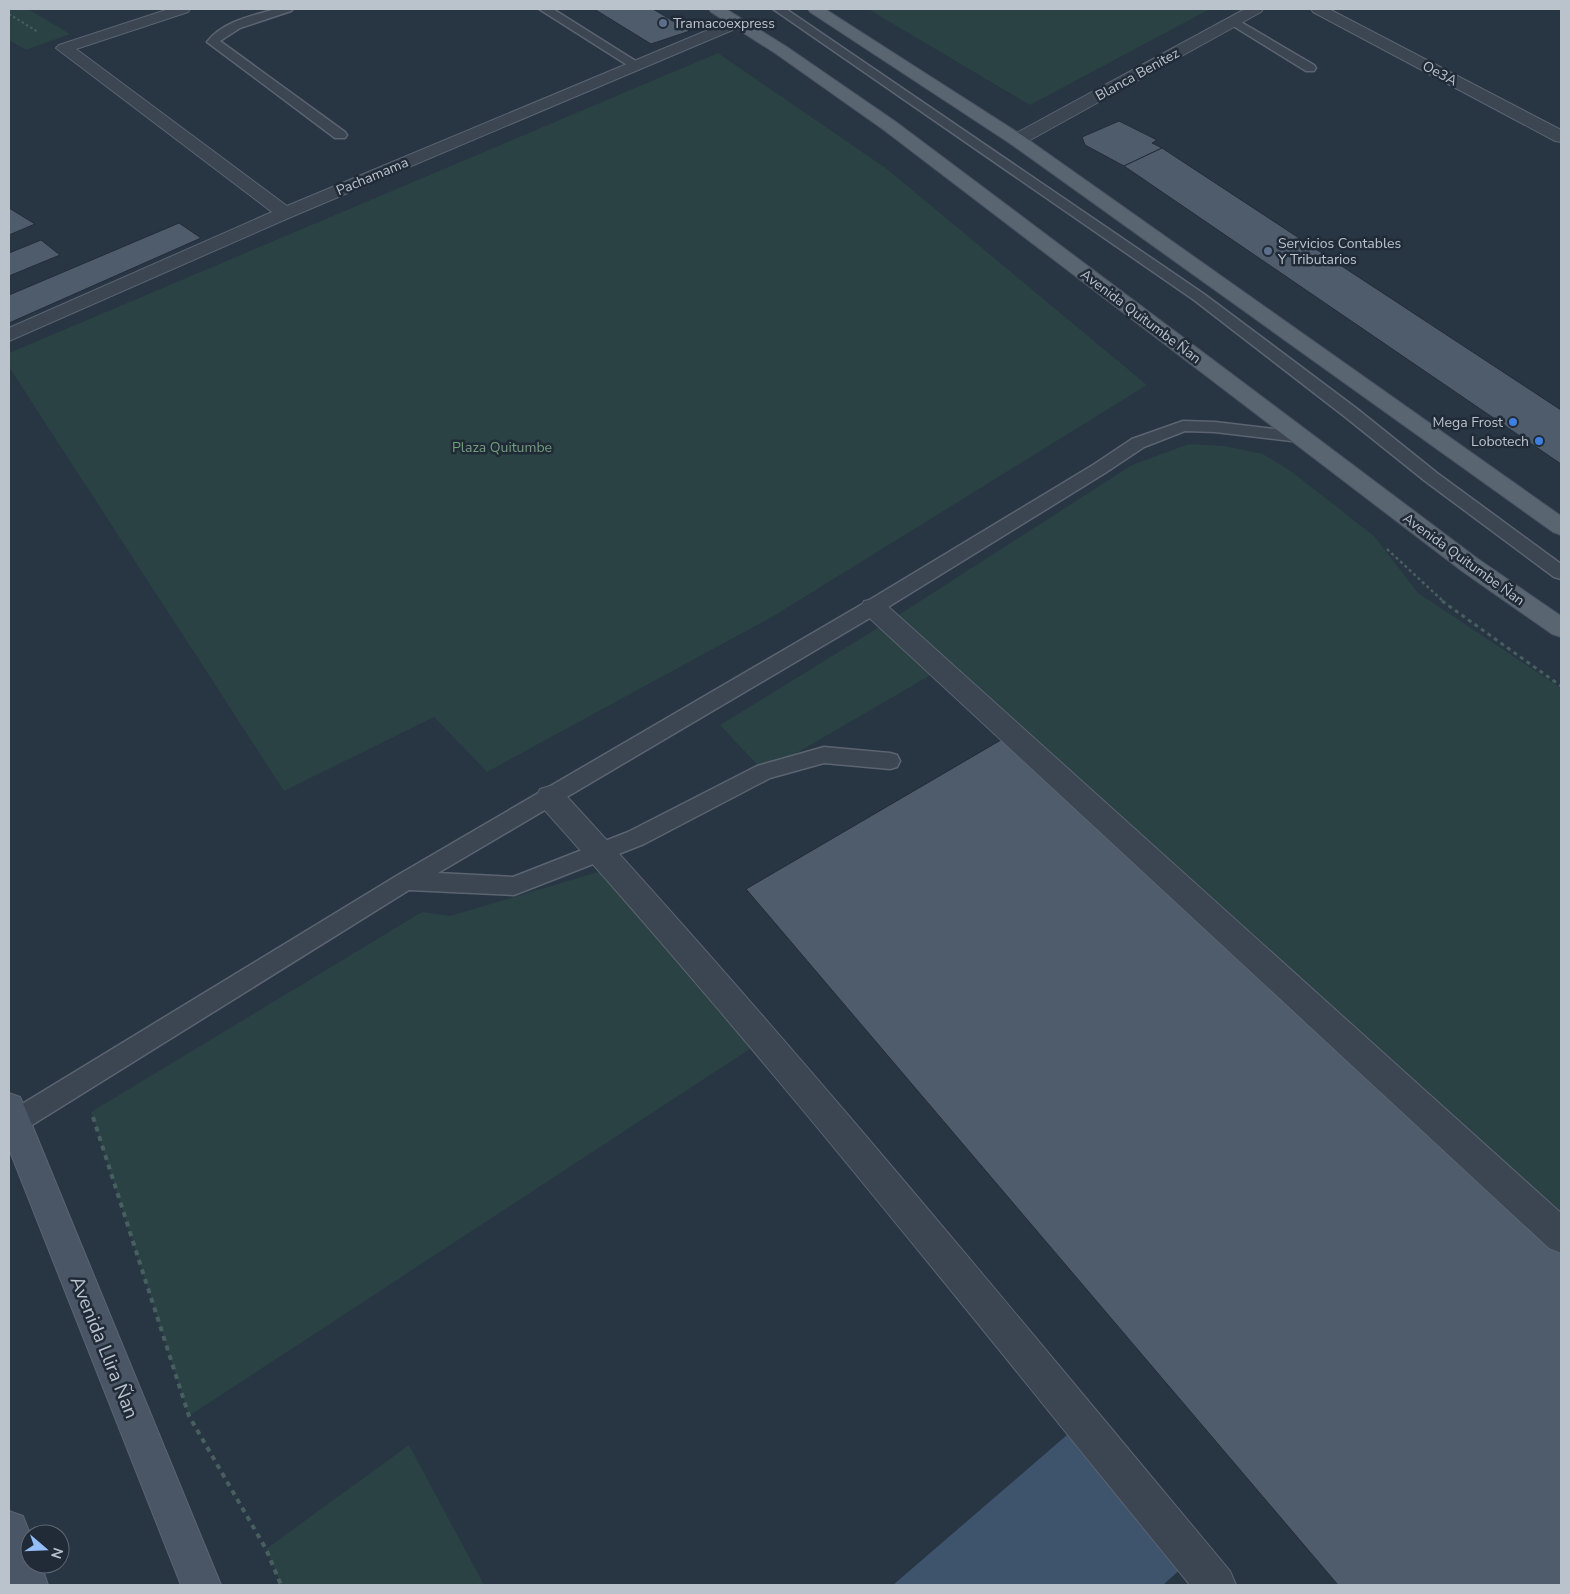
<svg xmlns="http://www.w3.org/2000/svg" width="1570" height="1594" viewBox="0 0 1570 1594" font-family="'Nunito Sans',sans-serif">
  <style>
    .green { fill: #2a4244 }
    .water { fill: #3e536c }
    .building { fill: #4e5c6c; stroke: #232d3a }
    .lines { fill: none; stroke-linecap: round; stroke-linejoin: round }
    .lane-casing { stroke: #5b6470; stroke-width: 3 }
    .street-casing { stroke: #5b6470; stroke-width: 2 }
    .secondary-casing { stroke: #5b6470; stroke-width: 2 }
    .primary-casing { stroke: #49525f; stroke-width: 2 }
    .path-far3 { stroke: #485f60; stroke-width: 2; stroke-dasharray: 2.5 2.5; stroke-linecap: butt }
    .path-far2 { stroke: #485f60; stroke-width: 2.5; stroke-dasharray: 3 3; stroke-linecap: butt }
    .path-far1 { stroke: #485f60; stroke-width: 3; stroke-dasharray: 4 4; stroke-linecap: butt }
    .path { stroke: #485f60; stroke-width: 4; stroke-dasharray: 5 5; stroke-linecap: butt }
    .lane { fill: #3c4653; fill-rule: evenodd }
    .street { fill: #3c4653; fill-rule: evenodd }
    .secondary { fill: #4a5666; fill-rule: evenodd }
    .primary { fill: #5a6572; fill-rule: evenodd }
    .service-dot { fill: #5c6f8a; stroke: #212b38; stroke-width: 2 }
    .shop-dot { fill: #3f7fe0; stroke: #212b38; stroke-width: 2 }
    .labels { text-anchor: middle; stroke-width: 5; stroke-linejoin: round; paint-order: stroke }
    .far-poi-label { font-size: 14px; fill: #bac2cc; stroke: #212b38; text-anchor: start }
    .far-street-label { font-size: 14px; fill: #bac2cc; stroke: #212b38 }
    .far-park-label { font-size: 14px; fill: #719d79; stroke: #212b38 }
    .near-street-label { font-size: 19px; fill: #bac2cc; stroke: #212b38 }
  </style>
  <rect width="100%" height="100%" fill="#283543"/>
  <!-- green -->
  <g class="green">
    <path d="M9,9H28L70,34L26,50L9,40Z"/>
    <path d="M868,9H1210L1030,105Z"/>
    <path d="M718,53L887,169L1147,385L772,617L487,772L434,717L284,791L9,367V353Z"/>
    <path d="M1189,444L1224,446L1263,454L1292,472L1374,536L1418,593L1561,688V1212L911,641L941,669L764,772L720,725L889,621L1132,465Z"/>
    <path d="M615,867L765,1039L189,1416L91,1112L422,912L450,916Z"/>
    <path d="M409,1445L484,1585H281L266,1549Z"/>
  </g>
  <!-- water -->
  <path class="water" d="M1082,1422L1193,1558L1163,1585H893Z"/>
  <!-- building -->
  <g class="building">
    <path d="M594,9H653L690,31L651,44Z"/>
    <path d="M1119,121L1157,140L1152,143L1162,148L1124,166L1085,145L1082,137Z"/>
    <path d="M1162,148L1561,410V464L1124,166Z"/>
    <path d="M9,208L35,224L9,235Z"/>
    <path d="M179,223L201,238L9,323V295Z"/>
    <path d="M41,240L60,255L9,276V253Z"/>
    <path d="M1006,737L1561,1251V1585H1338L746,889Z"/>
  </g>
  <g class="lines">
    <defs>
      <g id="lane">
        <path d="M276,9H293L291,11L240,28L220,41L345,132L347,135L345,138H335L207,42C223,21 252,16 276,9Z"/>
        <path d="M539,9H553L642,65L636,69L632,68Z"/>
        <path d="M773,9H786L1204,294L1356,408L1437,473L1561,564V579L1554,577L1425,481L1344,416L1194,300Z"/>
        <path d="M1234,18L1314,65L1316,68L1314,71H1306L1230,24L1228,22Z"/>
        <path d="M1183,421L1215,422L1300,432L1306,433L1308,437L1306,441L1300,442L1215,432L1185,431L1144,447L1105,473L880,612L438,873L513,877L628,832L757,766L824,747L890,753L897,755L900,761L897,767L890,769L824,763L770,778L644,844L514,895L409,890L24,1130L15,1134L9,1131V1112L398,875L866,602L1093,465L1132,439Z"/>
      </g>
      <g id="street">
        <path d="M169,9H190L188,12L76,49L287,206L732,20H742L745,23L742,26L291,217L9,341V328L272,212L56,48L59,45Z"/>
        <path d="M1245,9H1263L1261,12L1023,144H1011L1008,140L1011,136Z"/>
        <path d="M1311,9H1329L1561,130V142L1555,141L1313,12Z"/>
        <path d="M873,599L882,601L1561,1213V1253L1549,1248L864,613L861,607L864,601Z"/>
        <path d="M550,786L560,789C793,1042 1010,1307 1230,1571L1236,1585H1190C976,1323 767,1057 540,805L536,797L540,789Z"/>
      </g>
      <g id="secondary">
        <path d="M9,1093L20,1097L25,1108L221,1585H181L9,1149Z"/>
        <path d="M9,1511L23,1516L30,1534V1564H41L48,1585H9Z"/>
      </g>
      <g id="primary">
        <path d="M709,9H726L787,47L896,122L1478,559L1561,616V637L1552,634L1462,571L884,130L775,53L711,12Z"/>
        <path d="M808,9H825L1023,136L1561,516V535L1553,532L1011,144L810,12Z"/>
      </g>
    </defs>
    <!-- lane casing -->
    <use href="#lane" class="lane-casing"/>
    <!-- street casing -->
    <use href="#street" class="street-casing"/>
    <!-- secondary casing -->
    <use href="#secondary" class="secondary-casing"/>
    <!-- primary casing -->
    <use href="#primary" class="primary-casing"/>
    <!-- path-far3 -->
    <path class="path-far3" d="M9,14L38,32"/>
    <!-- path-far2 -->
    <path class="path-far2" d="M1387,549L1444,602"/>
    <!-- path-far1 -->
    <path class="path-far1" d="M1442,601L1561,686"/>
    <!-- path -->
    <path class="path" d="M93,1117L189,1416L266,1549L281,1585"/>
    <!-- lane -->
    <use href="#lane" class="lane"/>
    <!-- street -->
    <use href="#street" class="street"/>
    <!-- secondary -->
    <use href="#secondary" class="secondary"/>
    <!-- primary -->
    <use href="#primary" class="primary"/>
  </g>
  <!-- markers -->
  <g class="service-dot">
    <circle cx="663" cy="23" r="5"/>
    <circle cx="1268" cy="251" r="5"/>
  </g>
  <g class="shop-dot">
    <circle cx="1513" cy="422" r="5"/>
    <circle cx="1539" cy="441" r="5"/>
  </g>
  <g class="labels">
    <!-- far-poi labels -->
    <g class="far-poi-label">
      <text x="673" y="28">Tramacoexpress</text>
      <text x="1278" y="248">Servicios Contables<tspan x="1278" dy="16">Y Tributarios</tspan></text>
      <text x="1503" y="427" text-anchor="end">Mega Frost</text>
      <text x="1529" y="446" text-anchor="end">Lobotech</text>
    </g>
    <!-- far-street labels -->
    <g class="far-street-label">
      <text transform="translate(1440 73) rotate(28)" y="5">Oe3A</text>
      <text transform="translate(1137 74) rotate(-29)" y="5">Blanca Benitez</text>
      <text transform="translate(372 176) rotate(-23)" y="5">Pachamama</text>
      <text transform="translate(1141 316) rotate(37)" y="5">Avenida Quitumbe Ñan</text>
      <text transform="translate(1464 559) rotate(36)" y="5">Avenida Quitumbe Ñan</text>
    </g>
    <!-- far-park labels -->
    <g class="far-park-label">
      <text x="502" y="452">Plaza Quitumbe</text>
    </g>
    <!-- near-street labels -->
    <g class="near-street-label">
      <text transform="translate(105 1347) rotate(68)" y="7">Avenida Llira Ñan</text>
    </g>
  </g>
  <!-- border -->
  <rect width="1570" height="1594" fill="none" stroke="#bac2cc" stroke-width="20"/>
  <!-- north arrow -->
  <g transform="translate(45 1549) rotate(109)"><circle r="24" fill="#212b38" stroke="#5e6773"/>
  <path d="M0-4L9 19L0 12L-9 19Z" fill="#94bef7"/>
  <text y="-8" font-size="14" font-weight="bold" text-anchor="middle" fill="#bac2cc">N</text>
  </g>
</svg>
